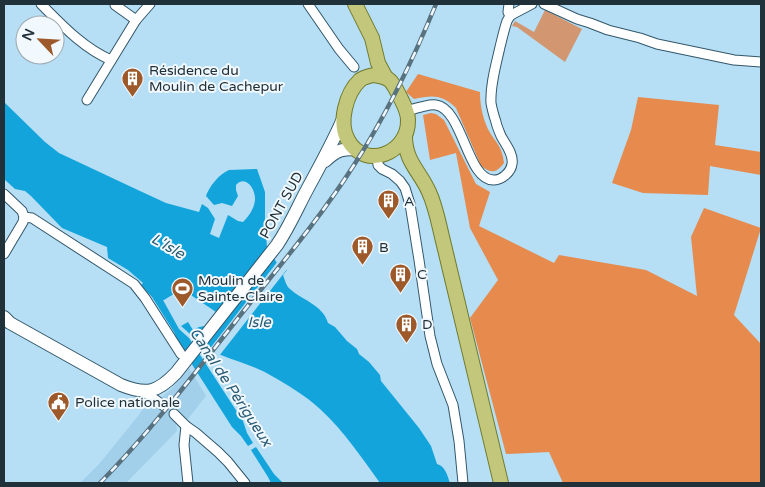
<svg xmlns="http://www.w3.org/2000/svg" width="765" height="487" viewBox="0 0 765 487" font-family="'Varela Round',sans-serif">
  <style>
    .built { fill: #a2d0eb }
    .green { fill: #d29671 }
    .forest { fill: #e68a4d }
    .water { fill: #13a4dc }
    .pier { fill: #b6def4 }
    .lines { fill: none; stroke-linecap: round; stroke-linejoin: round }
    .street-casing { stroke: #32576a; stroke-width: 11 }
    .secondary-casing { stroke: #32576a; stroke-width: 14 }
    .primary-casing { stroke: #707a2b; stroke-width: 16 }
    .street { stroke: #fff; stroke-width: 9 }
    .secondary { stroke: #fff; stroke-width: 12 }
    .primary { stroke: #c2c77b; stroke-width: 14 }
    .rail-casing { stroke: #597280; stroke-width: 4.5 }
    .rail { stroke: #f1f9fe; stroke-width: 2.5; stroke-dasharray: 8; stroke-linecap: butt }
    .labels { text-anchor: middle; stroke-width: 4; stroke-linejoin: round; paint-order: stroke }
    .poi-label { font-size: 14px; fill: #213139; stroke: #f1f9fe; text-anchor: start }
    .street-label { font-size: 14px; fill: #213139; stroke: #f1f9fe }
    .water-label { font-size: 15px; font-style: italic; fill: #2a5b74; stroke: #f1f9fe }
  </style>
  <rect width="100%" height="100%" fill="#b6def4"/>
  <!-- built -->
  <path class="built" d="M188,366L206,396L187,420L181,416L176,422L177,431L126,483H80L100,463L138,416L146,405H155L161,398L173,387Z"/>
  <!-- green -->
  <path class="green" d="M545,10L582,29L565,62L517,27L512,26L515,21L534,32Z"/>
  <!-- forest -->
  <g class="forest">
    <path d="M418,74L480,92C480,104 482,115 487,127C494,142 502,144 504,163C496,173 492,174 481,166L456,108C442,94 432,95 414,99L406,92Z"/>
    <path d="M638,97L719,105L715,145L761,152V175L710,166L708,195L643,193L612,183L631,130Z"/>
    <path d="M431,113L436,114L444,120L476,184L490,192L479,226L554,263L559,255L646,270L697,296L691,237L704,208L761,228L734,315L761,344V483H563L549,452L506,454L470,318L498,280L470,228L456,153L430,160L423,115Z"/>
  </g>
  <!-- water -->
  <g class="water">
    <path d="M4,102L45,142L59,153L140,191L166,203L199,212L202,204L208,208L215,219L210,234L219,238L228,215L238,221L243,222C249,216 254,209 255,200C256,190 246,174 236,185V190L238,196L232,206L222,203L214,205L206,196C209,187 219,174 229,170L257,169L265,192V223L267,247L277,263L287,270L283,275C285,280 286,286 290,289C302,300 323,305 328,323L335,327L347,341L357,349L359,354L369,362L380,375L381,381L419,428L431,446L437,464C446,467 447,475 450,483H380C362,458 344,431 320,409C306,396 288,385 270,375C255,366 238,362 221,355C206,348 193,337 181,326L188,322L193,330L199,327L205,326L216,312L182,289L164,300H163L179,329L189,338L243,421L247,433L253,443L248,446L241,436L232,427L179,344L174,332L152,297L141,285L143,283L128,270L108,258L107,247L62,228L31,196L25,191L15,189L4,179Z"/>
    <path d="M256,447L274,474L283,483H271L268,477L251,450Z"/>
  </g>
  <!-- pier -->
  <path class="pier" d="M278,261L288,268L219,356L208,351Z"/>
  <g class="lines">
    <defs>
      <g id="street">
        <path d="M41,4C62,25 83,48 111,60"/>
        <path d="M116,4L115,5L136,20"/>
        <path d="M308,4L339,49L354,67"/>
        <path d="M509,4L508,12L510,16"/>
        <path d="M544,4L577,19L590,23L608,30L640,38L657,44L734,60L761,62"/>
        <path d="M87,100L136,20L150,4"/>
        <path d="M407,112C411,109 416,108 421,107C426,106 431,104 436,105C463,109 467,181 494,180C502,180 511,172 512,164C514,154 505,144 501,136C499,131 497,127 496,122C494,116 492,109 491,103C490,85 496,65 500,47C502,39 504,30 507,21L510,16L513,14L532,4"/>
        <path d="M377,156L378,165L382,169L392,174L400,181L405,188L410,204L419,260L430,336L437,364L453,405L459,441L463,483"/>
        <path d="M4,194L22,211L24,217L23,222L4,254"/>
        <path d="M24,217L32,218L134,284L145,298L181,354"/>
        <path d="M143,391L164,406"/>
        <path d="M174,414L186,426L196,433L218,452L228,462L245,483"/>
        <path d="M186,426L184,445L188,483"/>
      </g>
      <g id="secondary">
        <path d="M325,161C336,151 340,149 355,149"/>
        <path d="M4,317L10,323L121,385C146,395 157,393 176,373L277,245C290,226 298,206 309,186C321,164 333,142 343,119"/>
      </g>
      <g id="primary">
        <path d="M355,4L372,38L378,63L385,76"/>
        <path d="M374,75C390,77 392,81 399,95C403,103 408,111 408,120C409,153 365,171 348,140C338,123 346,93 360,80C364,77 369,76 374,75Z"/>
        <path d="M405,136C405,162 420,171 429,192C436,207 439,225 443,241L501,483"/>
      </g>
    </defs>
    <!-- street casing -->
    <use href="#street" class="street-casing"/>
    <!-- secondary casing -->
    <use href="#secondary" class="secondary-casing"/>
    <!-- primary casing -->
    <use href="#primary" class="primary-casing"/>
    <!-- street -->
    <use href="#street" class="street"/>
    <!-- secondary -->
    <use href="#secondary" class="secondary"/>
    <!-- primary -->
    <use href="#primary" class="primary"/>
    <defs>
      <path id="rail" d="M100,483C149,433 192,377 235,322C276,270 319,220 354,165C387,114 413,60 436,4"/>
    </defs>
    <!-- rail casing -->
    <use href="#rail" class="rail-casing"/>
    <!-- rail -->
    <use href="#rail" class="rail"/>
  </g>
  <!-- icons -->
  <defs>
    <symbol id="building-pin" viewBox="-11 -11 22 30"><path d="M0 17L-7.5 6A9.5 9.5 0 1 1 7.5 6Z" fill="#9d592a" stroke="#f1f9fe"/><path d="M-4-6H4V6H1V3H-1V6H-4ZM-2.5-4.3h1.7v1.8h-1.7ZM.8-4.3h1.7v1.8H.8ZM-2.5-1h1.7V.8h-1.7ZM.8-1h1.7V.8H.8Z" fill="#fff"/></symbol>
    <symbol id="stadium-pin" viewBox="-11 -11 22 30"><path d="M0 17L-7.5 6A9.5 9.5 0 1 1 7.5 6Z" fill="#9d592a" stroke="#f1f9fe"/><path d="M0-5a6.5 5 0 1 0 0 10a6.5 5 0 1 0 0-10ZM-3.5-1.8h7v3.6h-7Z" fill="#fff"/></symbol>
    <symbol id="civic-pin" viewBox="-11 -11 22 30"><path d="M0 17L-7.5 6A9.5 9.5 0 1 1 7.5 6Z" fill="#9d592a" stroke="#f1f9fe"/><path d="M-.6-6.5H3V-4.5H.6V-3L4-1V1h2V6H-6V1h2V-1L-.6-3ZM-1.2 2.5V6h2.4V2.5Z" fill="#fff"/></symbol>
  </defs>
  <g fill-rule="evenodd">
    <use href="#building-pin" x="120" y="66" width="25" height="34"/>
    <use href="#building-pin" x="376" y="188" width="25" height="34"/>
    <use href="#building-pin" x="350" y="234" width="25" height="34"/>
    <use href="#building-pin" x="388" y="262" width="25" height="34"/>
    <use href="#stadium-pin" x="170" y="276" width="25" height="34"/>
    <use href="#building-pin" x="394" y="312" width="25" height="34"/>
    <use href="#civic-pin" x="46" y="390" width="25" height="34"/>
  </g>
  <g class="labels">
    <!-- poi labels -->
    <g class="poi-label">
      <text x="149" y="75">Résidence du<tspan x="149" dy="16">Moulin de Cachepur</tspan></text>
      <text x="404" y="206">A</text>
      <text x="379" y="252">B</text>
      <text x="417" y="279">C</text>
      <text x="198" y="285">Moulin de<tspan x="198" dy="16">Sainte-Claire</tspan></text>
      <text x="422" y="329">D</text>
      <text x="75" y="407">Police nationale</text>
    </g>
    <!-- street labels -->
    <g class="street-label">
      <text transform="translate(281 205) rotate(-61)" y="5">PONT SUD</text>
    </g>
    <!-- water labels -->
    <g class="water-label">
      <text transform="translate(168 246) rotate(30)" y="5">L'Isle</text>
      <text x="259" y="327">Isle</text>
      <text transform="translate(231 387) rotate(57)" y="5">Canal de Périgueux</text>
    </g>
  </g>
  <!-- border -->
  <rect width="765" height="487" fill="none" stroke="#213139" stroke-width="10"/>
  <!-- north arrow -->
  <g transform="translate(40 40) rotate(295)"><circle r="24" fill="#f1f9fe" stroke="#9ea9af"/>
  <path d="M0-4L9 19L0 12L-9 19Z" fill="#9d592a"/>
  <text y="-8" font-size="14" font-weight="bold" text-anchor="middle" fill="#213139">N</text>
  </g>
</svg>
